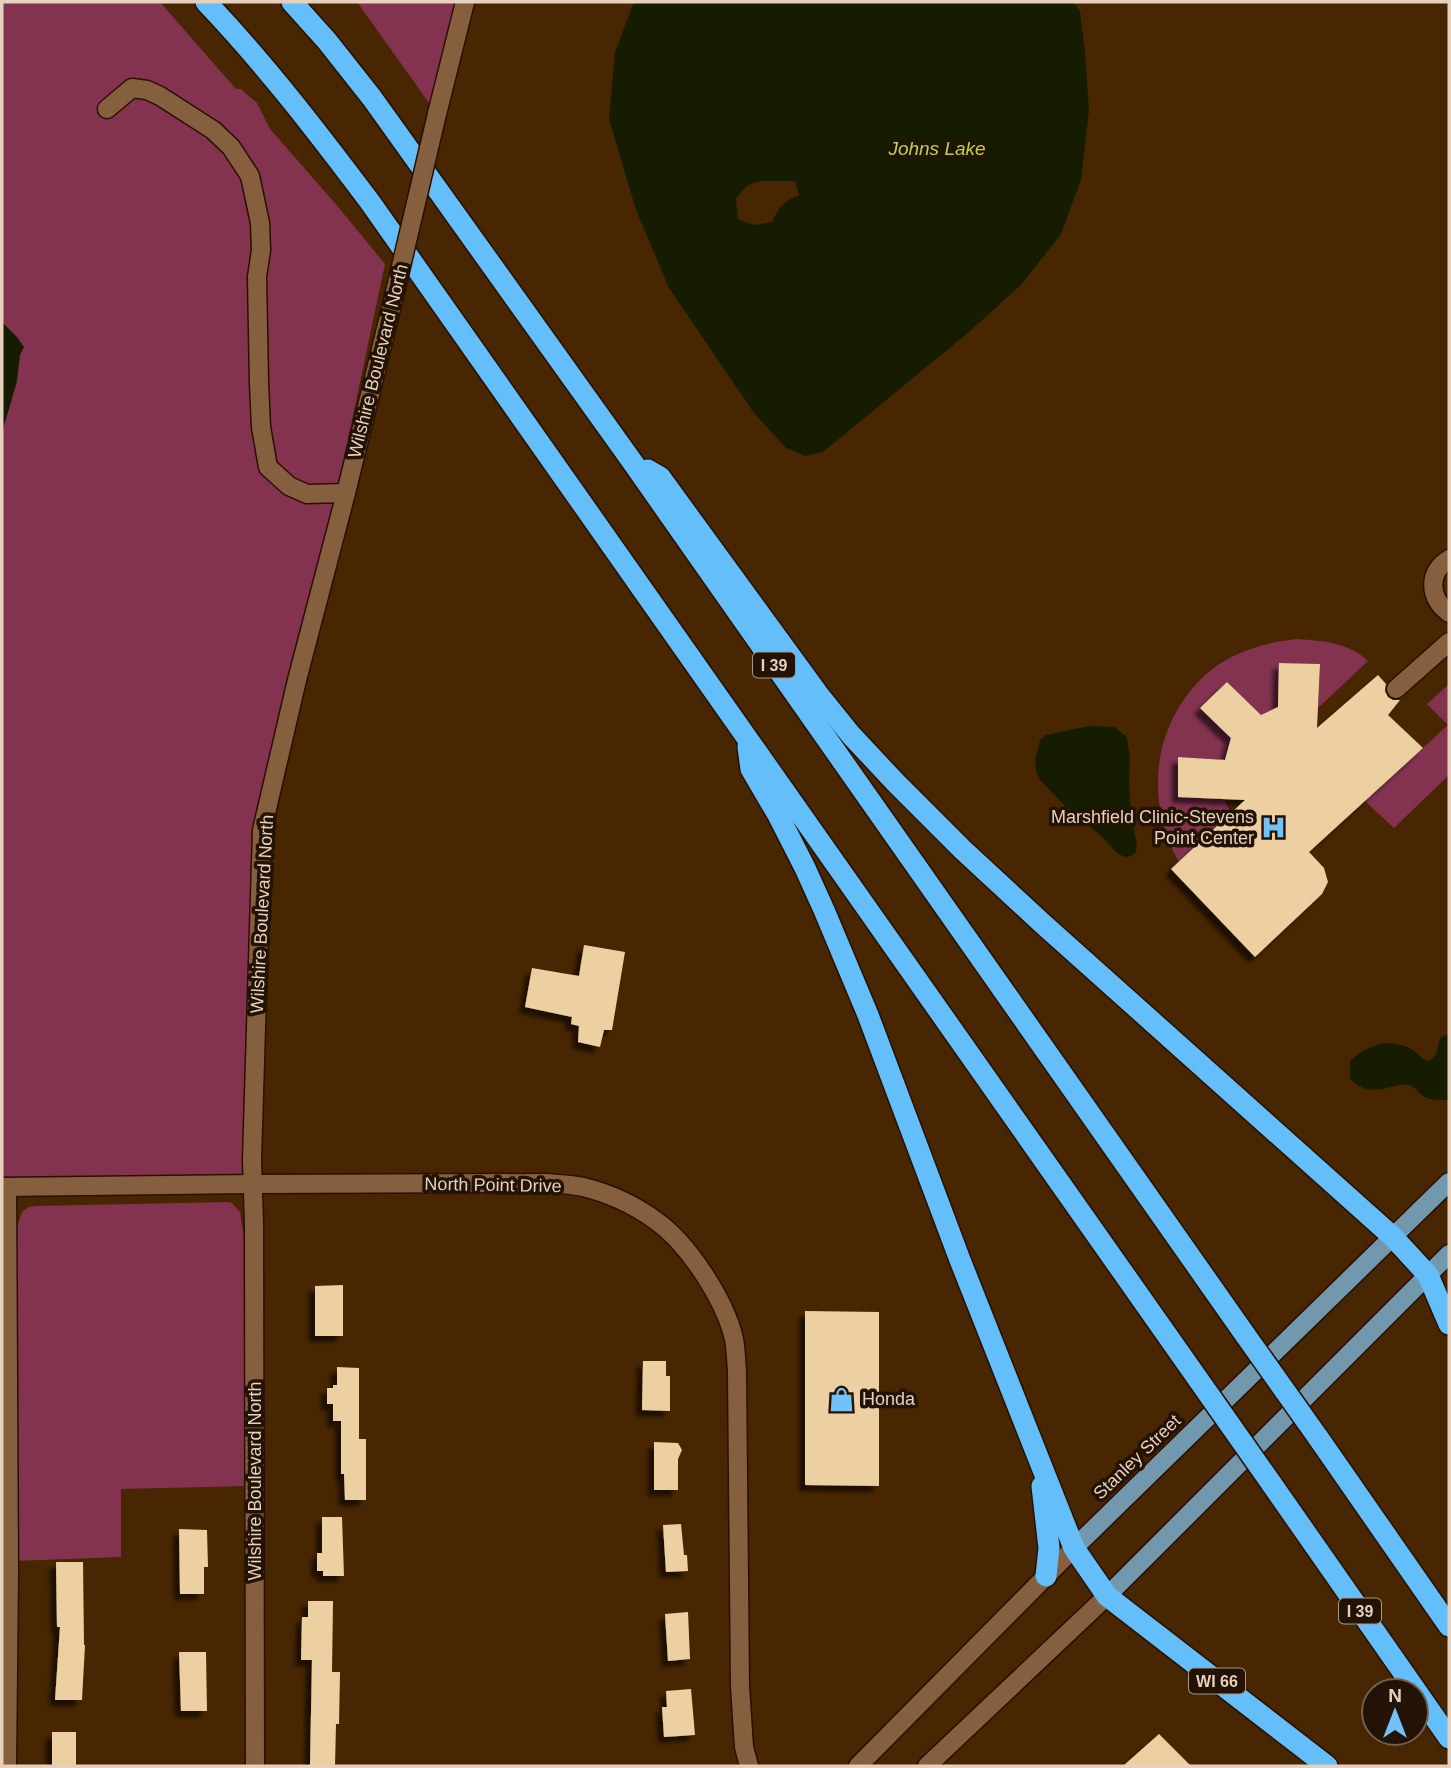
<svg xmlns="http://www.w3.org/2000/svg" width="1451" height="1768" viewBox="0 0 1451 1768" font-family="Arial,sans-serif">
  <style>
    .green { fill: #833350 }
    .water { fill: #161c00; fill-rule: evenodd }
    .building { fill: #edd0a1; filter: url(#shadow) }
    .lines { fill: none; stroke-linecap: round; stroke-linejoin: round }
    .minor-casing { stroke: #291000; stroke-width: 21 }
    .major-casing { stroke: #291000; stroke-width: 21 }
    .highway-casing { stroke: #291000; stroke-width: 24 }
    .minor { stroke: #865f3e; stroke-width: 18 }
    .major { stroke: #7298ae; stroke-width: 18 }
    .highway { stroke: #64bef9; stroke-width: 21 }
    .minor-bridge-casing { stroke: #291000; stroke-width: 21; stroke-linecap: butt }
    .highway-bridge-casing { stroke: #291000; stroke-width: 24; stroke-linecap: butt }
    .minor-bridge { stroke: #865f3e; stroke-width: 18 }
    .highway-bridge { stroke: #64bef9; stroke-width: 21 }
    .labels { text-anchor: middle; stroke-width: 7; stroke-linejoin: round; paint-order: stroke }
    .shield { fill: #231306; stroke: #ac9787; stroke-width: 2 }
    .shield-label { font-size: 16px; font-weight: bold; fill: #e6d0be }
    .street-label { font-size: 18px; fill: #e6d0be; stroke: #231306 }
    .poi-label { font-size: 18px; fill: #e6d0be; stroke: #231306; text-anchor: end }
    .water-label { font-size: 19px; font-style: italic; fill: #b8d44d; stroke: #231306 }
  </style>
  <defs>
    <filter id="shadow"><feDropShadow dx="-6" dy="6" stdDeviation="2" flood-color="#0009"/></filter>
  </defs>
  <rect width="100%" height="100%" fill="#482602"/>
  <!-- green -->
  <g class="green">
    <path d="M2,2H160L236,89H241L257,103L270,129L334,202L385,264L297,680L267,808L253,1184L7,1187L2,1573Z"/>
    <path d="M357,2H465L437,114Z"/>
    <path d="M1298,639C1323,641 1350,643 1368,661L1318,708L1320,664L1280,663L1278,707L1261,715L1227,682L1200,708L1231,738L1225,760L1178,757V797L1224,799L1231,813L1179,862C1145,803 1152,728 1201,679C1225,654 1263,642 1298,639Z"/>
    <path d="M1449,684V775L1394,828L1365,801L1448,725L1427,704Z"/>
    <path d="M228,1202L232,1203L240,1212L244,1237L246,1486L121,1489V1557L14,1561L12,1243L22,1212L29,1207L37,1206Z"/>
  </g>
  <!-- water -->
  <g class="water">
    <path d="M634,2H1074L1080,12L1085,51L1089,110L1081,180L1061,234L1022,284L969,332L823,452L805,456L786,448L754,413L669,288L636,210L609,119L615,52ZM759,181H795L799,195C782,203 780,205 772,222L754,225L738,219L736,198L747,186Z"/>
    <path d="M2,322L17,337L24,347L20,355L17,381L2,433Z"/>
    <path d="M1089,726L1114,727L1127,737L1130,758L1129,783L1131,813L1137,845L1136,852L1131,856L1126,857L1118,854L1102,837L1062,803L1040,780L1036,771L1035,759L1038,749L1040,740L1046,735Z"/>
    <path d="M1445,1035H1449V1100C1441,1100 1429,1101 1422,1095C1417,1092 1415,1086 1409,1085C1404,1083 1397,1085 1392,1087C1374,1091 1364,1092 1350,1079V1061C1366,1045 1390,1037 1411,1049C1418,1053 1421,1059 1429,1061C1439,1055 1437,1048 1440,1038Z"/>
  </g>
  <!-- building -->
  <g class="building">
    <path d="M1279,663L1320,664L1317,728L1378,675L1386,684L1385,691L1388,697L1393,700H1400L1388,715L1423,748L1309,852L1324,868L1328,882L1322,894L1255,957L1171,869L1245,800L1178,797V757L1225,760L1231,738L1200,708L1227,682L1261,715L1278,707Z"/>
    <path d="M584,945L625,952L612,1030H604L600,1047L578,1042L579,1026L571,1024L572,1017L525,1007L532,968L579,976Z"/>
    <path d="M343,1285V1336H315V1286Z"/>
    <path d="M805,1311L879,1312V1486L805,1485Z"/>
    <path d="M643,1361H666V1376H670V1411L642,1410Z"/>
    <path d="M337,1367L359,1368V1439H366V1500H345L344,1474H341V1421H333V1404H327V1388H333V1385H337Z"/>
    <path d="M654,1442L678,1443L682,1450L678,1459V1490H654Z"/>
    <path d="M322,1517H342L344,1576H323V1571H317V1553H322Z"/>
    <path d="M681,1524L684,1555H687L688,1571L666,1572L663,1525Z"/>
    <path d="M179,1529L207,1530L208,1567H204V1594H180Z"/>
    <path d="M56,1562H83L84,1645H85L82,1700H55L60,1627H57Z"/>
    <path d="M308,1601H333L332,1672H340L339,1724H336L335,1766H310L312,1660H301L302,1617H308Z"/>
    <path d="M688,1612L690,1659L668,1661L665,1614Z"/>
    <path d="M179,1652H206L207,1711H181Z"/>
    <path d="M691,1689L695,1735L664,1737L662,1707H667L666,1691Z"/>
    <rect x="52" y="1732" width="24" height="34"/>
    <path d="M1159,1734L1191,1766H1123Z"/>
  </g>
  <g class="lines">
    <defs>
      <g id="minor">
        <path d="M107,109L132,88L147,90L160,96L213,130L231,147L250,176L260,223L261,250L257,277L259,383L261,427L268,467L289,486L307,494L346,493"/>
        <path d="M437,114L465,2"/>
        <path d="M1449,559C1427,573 1429,598 1449,613"/>
        <path d="M1396,689L1449,642"/>
        <path d="M2,1187L253,1184L546,1183C558,1184 571,1184 583,1187C608,1193 634,1205 655,1220C688,1243 725,1300 734,1339C736,1349 736,1360 737,1371L740,1686L744,1747L749,1766"/>
        <path d="M7,1187L9,1573L7,1766"/>
        <path d="M255,1766L254,1224L252,1160L262,830L297,680L346,493L395,292"/>
        <path d="M858,1766L1074,1548"/>
        <path d="M927,1766L1107,1596"/>
      </g>
      <g id="major">
        <path d="M1074,1548L1449,1182"/>
        <path d="M1107,1596L1449,1254"/>
      </g>
      <g id="highway">
        <path d="M206,2C266,65 318,133 370,202L1200,1382"/>
        <path d="M292,2L327,41L372,98L631,460L1246,1336"/>
        <path d="M648,470L660,477L818,694L851,735L896,783L963,850L1043,924L1393,1237L1428,1275L1449,1324"/>
        <path d="M748,747L751,769L778,815L805,868L824,910L868,1015L960,1260L1074,1548L1107,1596L1327,1766"/>
        <path d="M1317,1436L1449,1626"/>
        <path d="M1271,1483L1449,1738"/>
        <path d="M1042,1486L1049,1548L1046,1576"/>
      </g>
    </defs>
    <!-- minor casing -->
    <use href="#minor" class="minor-casing"/>
    <!-- major casing -->
    <use href="#major" class="major-casing"/>
    <!-- highway casing -->
    <use href="#highway" class="highway-casing"/>
    <!-- minor -->
    <use href="#minor" class="minor"/>
    <!-- major -->
    <use href="#major" class="major"/>
    <!-- highway -->
    <use href="#highway" class="highway"/>
    <defs>
      <path id="minor-bridge" d="M395,292L437,114"/>
      <g id="highway-bridge">
        <path d="M1246,1336L1317,1436"/>
        <path d="M1200,1382L1271,1483"/>
      </g>
    </defs>
    <!-- minor-bridge casing -->
    <use href="#minor-bridge" class="minor-bridge-casing"/>
    <!-- highway-bridge casing -->
    <use href="#highway-bridge" class="highway-bridge-casing"/>
    <!-- minor-bridge -->
    <use href="#minor-bridge" class="minor-bridge"/>
    <!-- highway-bridge -->
    <use href="#highway-bridge" class="highway-bridge"/>
  </g>
  <!-- icons -->
  <defs>
    <symbol id="hospital-bare" viewBox="-9 -9 18 18"><path d="M-5-5h3v3.5h4V-5h3V5h-3V1.5h-4V5h-3Z" fill="#73c1f6" stroke="#231306" stroke-width="2.5" paint-order="stroke"/></symbol>
    <symbol id="shop-bare" viewBox="-9 -9 18 18"><path d="M-5-2.5h2.3a2.7 3.5 0 0 1 5.4 0H5L5.5 6h-11ZM-1.5-2.5h3a1.5 2.3 0 0 0-3 0Z" fill="#73c1f6" stroke="#231306" stroke-width="2.5" paint-order="stroke"/></symbol>
  </defs>
  <g fill-rule="evenodd">
    <use href="#hospital-bare" x="1256" y="810" width="35" height="35"/>
    <use href="#shop-bare" x="824" y="1382" width="35" height="35"/>
  </g>
  <g class="labels">
    <!-- shield labels -->
    <g class="shield">
      <rect x="753" y="652.5" width="42" height="25" rx="5"/>
      <rect x="1339" y="1598.5" width="42" height="25" rx="5"/>
      <rect x="1189" y="1668.5" width="56" height="25" rx="5"/>
    </g>
    <g class="shield-label">
      <text x="774" y="671">I 39</text>
      <text x="1360" y="1617">I 39</text>
      <text x="1217" y="1687">WI 66</text>
    </g>
    <!-- street labels -->
    <g class="street-label">
      <text transform="translate(378 361) rotate(-76)" y="6">Wilshire Boulevard North</text>
      <text transform="translate(262 914) rotate(-87)" y="6">Wilshire Boulevard North</text>
      <text transform="translate(493 1185) rotate(1)" y="6">North Point Drive</text>
      <text transform="translate(1137 1457) rotate(-44)" y="6">Stanley Street</text>
      <text transform="translate(255 1481) rotate(-90)" y="6">Wilshire Boulevard North</text>
    </g>
    <!-- poi labels -->
    <g class="poi-label">
      <text x="1254" y="823">Marshfield Clinic-Stevens<tspan x="1254" dy="21">Point Center</tspan></text>
      <text x="862" y="1405" text-anchor="start">Honda</text>
    </g>
    <!-- water labels -->
    <g class="water-label">
      <text x="937" y="155">Johns Lake</text>
    </g>
  </g>
  <!-- border -->
  <rect width="1451" height="1768" fill="none" stroke="#e6d0be" stroke-width="7"/>
  <!-- north arrow -->
  <g transform="translate(1395 1712)"><circle r="33" fill="#231306" stroke="#715f50" stroke-width="2"/>
  <path d="M0-5L12 26L0 18L-12 26Z" fill="#73c1f6"/>
  <text y="-10" font-size="19" font-weight="bold" text-anchor="middle" fill="#e6d0be">N</text>
  </g>
</svg>
